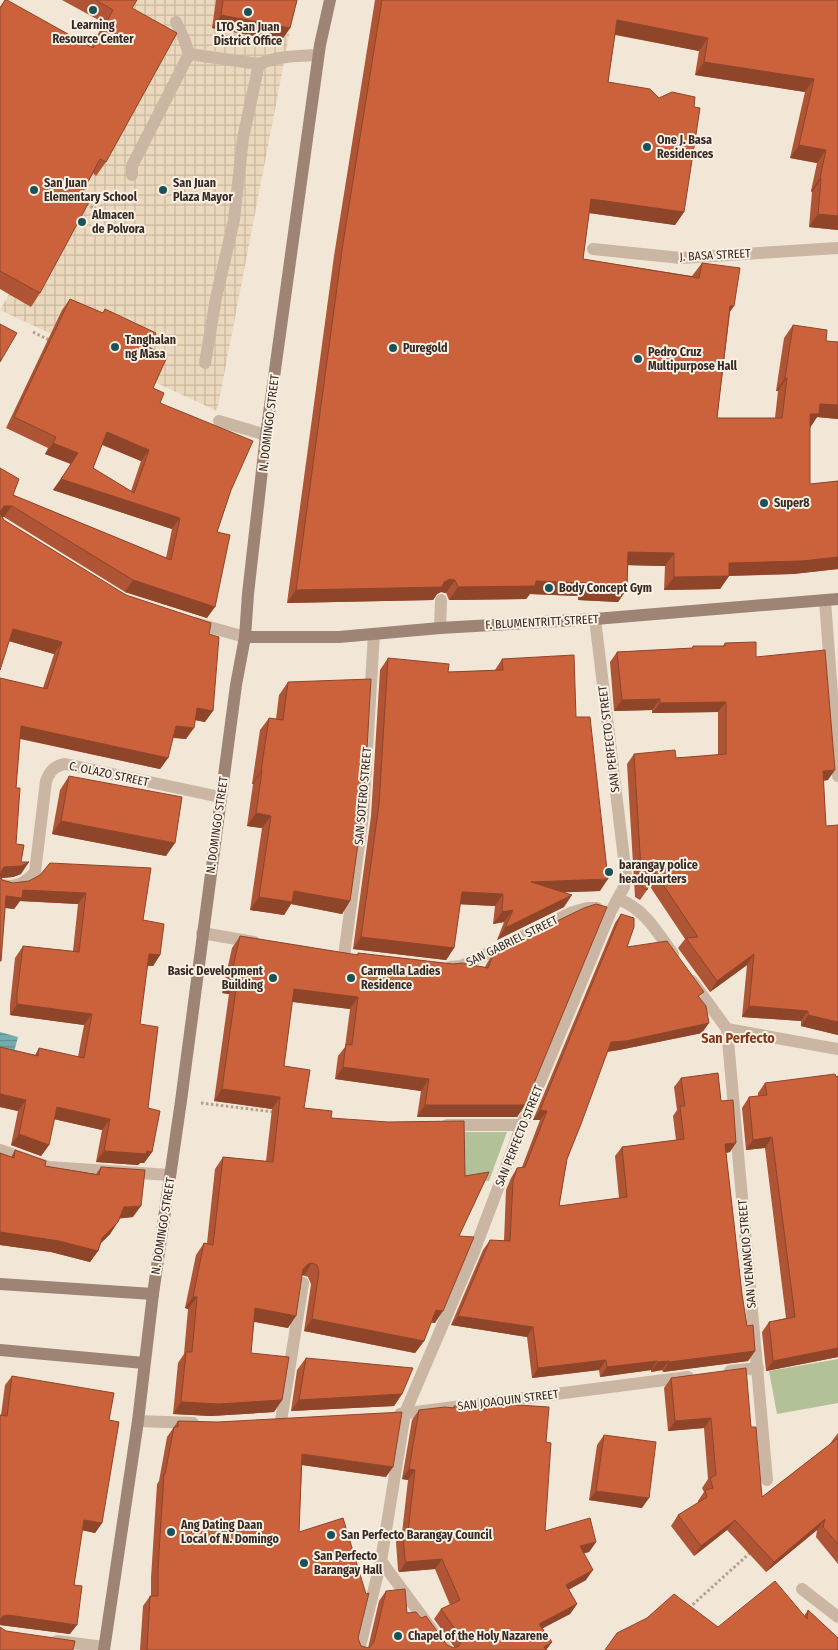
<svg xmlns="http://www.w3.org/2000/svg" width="838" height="1650" viewBox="0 0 838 1650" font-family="'Fira Sans Condensed',sans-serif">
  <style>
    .pitch { fill: #b2c197 }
    .plaza { fill: url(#plaza-grid) }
    .water { fill: url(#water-rules) }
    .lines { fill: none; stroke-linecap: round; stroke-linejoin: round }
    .path { stroke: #b6a08d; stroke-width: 3; stroke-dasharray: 2.5 2.5; stroke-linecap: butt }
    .lane { stroke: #cab6a3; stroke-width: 12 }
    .street { stroke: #cab6a3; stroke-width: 12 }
    .secondary { stroke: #9d8474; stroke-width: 12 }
    .wall { fill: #af5434; fill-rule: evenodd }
    .shaded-wall { fill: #8e452a }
    .building { fill: #cb623c; stroke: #8e452a; fill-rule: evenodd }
    .poi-dot { fill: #1a5257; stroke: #faf0e3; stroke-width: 2 }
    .labels { text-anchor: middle; stroke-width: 4; stroke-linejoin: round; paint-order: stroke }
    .poi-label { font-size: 12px; font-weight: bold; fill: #352a25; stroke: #faf0e3; text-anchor: start }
    .street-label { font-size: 12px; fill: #352a25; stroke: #faf0e3 }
    .neighbourhood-label { font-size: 14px; font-weight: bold; fill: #86381b; stroke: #faf0e3 }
  </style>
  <defs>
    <pattern id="plaza-grid" width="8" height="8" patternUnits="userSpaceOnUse" patternTransform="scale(1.25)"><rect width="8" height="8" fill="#ebd8bd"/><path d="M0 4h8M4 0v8" fill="none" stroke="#cabaa2"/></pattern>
    <pattern id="water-rules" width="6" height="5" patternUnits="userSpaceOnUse" patternTransform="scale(1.25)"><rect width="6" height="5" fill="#75acb0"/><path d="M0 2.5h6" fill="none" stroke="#618c8f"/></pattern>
  </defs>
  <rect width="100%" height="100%" fill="#f2e6d7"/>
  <!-- pitch -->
  <g class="pitch">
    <path d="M458,1132H507L489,1181H459Z"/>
    <path d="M838,1359V1403L777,1414L769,1371Z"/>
  </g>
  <!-- plaza -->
  <path class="plaza" d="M126,0H296L217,411L0,310L135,72Z"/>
  <!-- water -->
  <path class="water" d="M0,1032L18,1037L13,1056L0,1053Z"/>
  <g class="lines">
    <!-- path -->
    <g class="path">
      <path d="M86,204L108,217"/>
      <path d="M33,332L51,341"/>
      <path d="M201,1103L274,1112"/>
      <path d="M689,1608L751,1552"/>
    </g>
    <!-- lane -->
    <g class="lane">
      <path d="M189,54L259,64C278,56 298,56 318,55"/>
      <path d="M132,175V166L189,54L184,39L176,22"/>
      <path d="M205,363L216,298L234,220L243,138L259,64"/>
      <path d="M219,421L266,435"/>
      <path d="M440,628L441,600"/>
      <path d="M344,956L363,815L374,634"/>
      <path d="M802,1589L838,1617"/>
    </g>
    <!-- street -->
    <g class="street">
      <path d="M593,249L681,258L838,248"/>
      <path d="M825,600L838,776"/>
      <path d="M195,623L245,637"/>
      <path d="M0,885C15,888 24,884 35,872L46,781C50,771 54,766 65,764L220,797"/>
      <path d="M618,899C645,909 657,932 673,954"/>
      <path d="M202,933L254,942"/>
      <path d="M450,967L461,966L474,960L573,912L587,908H597"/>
      <path d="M692,981L727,1029L838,1049"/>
      <path d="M727,1029L767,1480"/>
      <path d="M447,1125H522"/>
      <path d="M0,1150L48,1167L170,1175"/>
      <path d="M730,1371L758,1368"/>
      <path d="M400,1414L688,1377"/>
      <path d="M138,1421L193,1423"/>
      <path d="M281,1421L303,1283"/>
      <path d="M381,1561L447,1650"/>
      <path d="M57,1641L104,1647"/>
      <path d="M359,1650L381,1561L405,1413L473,1254L522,1125L611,911L624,887L626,875L595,619"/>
    </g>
    <!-- secondary -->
    <g class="secondary">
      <path d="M245,637H339L440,628L595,619L838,599"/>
      <path d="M0,1284L153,1294"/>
      <path d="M0,1350L144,1363"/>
      <path d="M104,1650L138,1421L153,1294L181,1101L236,685L245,637L248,594L266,435L320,45L330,0"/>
    </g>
  </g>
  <!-- wall -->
  <g class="wall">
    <path d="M5,0L91,47L104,23L62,0H137L132,8L106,162L96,176L93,173L80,197L40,293L31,307L0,289V7Z"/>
    <path d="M216,0H297L290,28L281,41L212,28Z"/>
    <path d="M375,0H838V230L809,227L812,192L811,191L817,163L790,158L805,92L695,75L699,51L615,35L608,82L684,212L675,225L589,213L583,259L692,276L702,263L730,313L717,418H775L778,391H776L784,338L793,325L826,341L838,342V419L817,417L810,427V484L838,481V569L793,574L729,576L720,589L664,590L665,566L628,565L627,589L618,602L578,600V596L530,594L526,599L449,600L446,593L441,592L437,594L433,600L287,603L334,256Z"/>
    <path d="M70,299L103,313L105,309L149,347L153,388L160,403L231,490L217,532L207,618L125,592L4,517H2L4,520L126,595L209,634L205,722L195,720L186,739L173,738L168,758L160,769L20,739L16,788V844L21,862V874L13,877L2,878V880L13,883L29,881L40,875L50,863L143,920L160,955L153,966H147L140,1024L152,1152L144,1163H140L138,1165L96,1162L102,1130L54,1119L49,1145L41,1156L11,1145L18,1111L0,1107V1047L35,1055L39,1048L78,1057L84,1025L10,1015V1005L15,958L23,946L73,951L78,904L20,901L14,909L5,908L1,961L0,678L43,688L54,654L9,641L0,670V468L13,495L166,558L172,529L53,490L71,464L45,454L48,448L6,428L62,310ZM102,445L141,461L131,491L93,468Z"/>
    <path d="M725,643L756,657L828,780L823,781L838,1035L801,1026V1021L742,1017L747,965L710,992L678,948L685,939L649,885L647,890L640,900L635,897L627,764L634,754L676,758L718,755V712L652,713V710L614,711L610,662L617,652L692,648L693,646H723Z"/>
    <path d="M388,658L448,672L495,670L502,659L576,717L600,891L563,892L564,907L497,940L504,922L493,924L495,906L460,904L454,948L446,960L353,949L371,816L380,670Z"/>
    <path d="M288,682L350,901L342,914L291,904L284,915L250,910L262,828L247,826L253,784H252L260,730L269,718L276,719L279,695Z"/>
    <path d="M69,776L166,856L52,834L60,790Z"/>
    <path d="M621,914L627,947L700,998L702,1033L619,1050L607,1052L567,1159L559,1206L619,1198L615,1156L622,1147L676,1140L673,1116L677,1110L674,1087L681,1078L721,1101L730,1152L726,1153L742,1294L747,1326L755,1351L748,1361L663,1372L662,1370L651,1372V1370L600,1377L599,1370L532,1378L527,1337L451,1325L483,1250L490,1240L504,1241L506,1190L511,1178L517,1168L522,1167L540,1120H533L615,923Z"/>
    <path d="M240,936L357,955L358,953L453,964L485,967L487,963L495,951L525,1105L517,1117H417L421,1091L335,1079L338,1056L345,1047L350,1009L292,1002L284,1066L304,1108L331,1118L459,1236L435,1323L431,1322L424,1341L415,1353L304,1331L311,1284L308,1277L302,1275L288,1328L254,1322L251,1353L282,1400L274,1412L211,1416L173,1414L178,1363L184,1354L188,1309L185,1308L196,1255L204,1243H207L215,1169L223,1157L266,1161L272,1109L214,1101L229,994L222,993L232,948Z"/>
    <path d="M838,1076V1357L766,1371L762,1332L769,1322L786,1318L765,1148L746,1150L742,1108L749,1097L758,1096V1093L765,1083Z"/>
    <path d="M15,1150L45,1166L96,1174L101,1167L133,1217L120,1218L110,1234L101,1243L98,1251L90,1262L51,1252L0,1245V1153L11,1157Z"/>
    <path d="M306,1358L402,1394L394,1406L291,1411L297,1370Z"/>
    <path d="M12,1376L109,1420L102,1523L95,1533L82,1530L74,1585L70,1634L0,1625V1415H1L5,1385Z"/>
    <path d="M671,1378L751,1427L762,1497L829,1445L838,1433V1564L816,1537L817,1530L766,1572L727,1530L694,1556L671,1526L678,1515L698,1503V1501L704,1492L702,1488L708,1479L704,1428L668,1431L664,1388Z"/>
    <path d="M487,1403L546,1442L545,1531L596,1542L589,1552L584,1553L586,1580L568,1590L577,1604L570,1614L542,1628L552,1642L546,1650H140L143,1606L150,1596H151V1578L157,1484L159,1481L167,1437L178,1421L386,1477L302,1465L299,1532L358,1638L361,1646L368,1648L379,1601L386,1591L407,1613L421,1618L447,1645L455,1648L434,1619L441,1609L450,1605L435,1569L399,1572L398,1570L396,1542L402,1533L408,1480L402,1479L412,1420L419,1410L453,1408L454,1406L482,1409Z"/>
    <path d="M604,1435L642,1508L589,1500L597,1445Z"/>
    <path d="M808,1610L838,1638L718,1627L804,1616Z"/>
  </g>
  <!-- shaded-wall -->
  <g class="shaded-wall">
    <path d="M221,15L290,28L281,41L212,28Z"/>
    <path d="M617,20L708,38L699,51L608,33Z"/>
    <path d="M704,62L814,79L805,92L695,75Z"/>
    <path d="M799,145L826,150L817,163L790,158Z"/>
    <path d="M820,178L821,179L812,192L811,191Z"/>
    <path d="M591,199L684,212L675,225L582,212Z"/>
    <path d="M818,214L838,216V230L809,227Z"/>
    <path d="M730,306H734L725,319Z"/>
    <path d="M785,378H787L778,391H776Z"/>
    <path d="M820,404L838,405V419L817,417L810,428V414Z"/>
    <path d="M107,432L149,450L141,461L99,443Z"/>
    <path d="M53,443L78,453L71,464L45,454Z"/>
    <path d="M61,479L180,518L172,529L53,490Z"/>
    <path d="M4,506H12L4,517H0V512Z"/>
    <path d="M628,552L674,553L665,566L619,565Z"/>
    <path d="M838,557V569L793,574L720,576L729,563Z"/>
    <path d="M729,576L720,589L664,590L674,577Z"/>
    <path d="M450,579L455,580L446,593L441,592L437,594L433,600L287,603L296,590L444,582Z"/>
    <path d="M133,580L215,607L207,618L125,592Z"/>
    <path d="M536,581L587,583L578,596L530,594L526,599L449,600L458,587Z"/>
    <path d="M587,587L627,589L618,602L578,600Z"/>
    <path d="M13,629L62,642L54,654L5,640Z"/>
    <path d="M660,699L652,710L614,711L622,700Z"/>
    <path d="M726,702L718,712L652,713L660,703Z"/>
    <path d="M197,708L213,711L205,722L189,719Z"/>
    <path d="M21,726L168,758L160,769L13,737Z"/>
    <path d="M176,726L194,728L186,739L169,737Z"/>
    <path d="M835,770L828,780L815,781L823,771Z"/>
    <path d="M261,771H262L253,784H252Z"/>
    <path d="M256,813L271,816L262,828L247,826Z"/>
    <path d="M61,821L175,843L166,856L52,834Z"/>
    <path d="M29,862L21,874L13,877L0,878V873L4,867Z"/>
    <path d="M608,879L600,891L523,894L531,882Z"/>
    <path d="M23,890L86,893L78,904L20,901L14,909L0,907L6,896Z"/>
    <path d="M294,891L350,901L342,914L291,904L284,915L250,910L259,897Z"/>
    <path d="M462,892L503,894L495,906L454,904Z"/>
    <path d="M572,895L564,907L497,940L505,928Z"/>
    <path d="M513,910L504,922L493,924L502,912Z"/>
    <path d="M361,937L454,948L446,960L353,949Z"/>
    <path d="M149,954L160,955L153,966L141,965Z"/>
    <path d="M754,954L747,965L710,992L717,981Z"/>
    <path d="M230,981L237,982L229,994L222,993Z"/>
    <path d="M294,989L358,997L350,1009L286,1001Z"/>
    <path d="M17,1004L92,1014L84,1025L10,1015Z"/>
    <path d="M749,1006L808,1011L801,1021L742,1017Z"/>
    <path d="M808,1015L838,1022V1035L801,1026Z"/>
    <path d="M709,1023L702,1033L619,1050L604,1052L611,1042Z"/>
    <path d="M343,1067L429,1079L421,1091L335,1079Z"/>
    <path d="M222,1089L280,1097L272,1109L214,1101Z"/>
    <path d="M0,1094L26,1100L18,1111L0,1107Z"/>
    <path d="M425,1105H525L517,1117H417Z"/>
    <path d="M57,1107L110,1119L102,1130L49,1118Z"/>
    <path d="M540,1110L547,1111L540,1120H533Z"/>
    <path d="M19,1134L49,1145L41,1156L11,1145Z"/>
    <path d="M772,1137L765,1148L746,1150L753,1140Z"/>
    <path d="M736,1143L730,1152L718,1154L725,1144Z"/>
    <path d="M104,1151H147L152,1152L144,1163H140L138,1165L96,1162Z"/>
    <path d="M141,1206L133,1217L116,1219L124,1207Z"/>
    <path d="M118,1222L110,1234L95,1249L102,1238Z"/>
    <path d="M0,1232L59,1241L98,1251L90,1262L51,1252L0,1245Z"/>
    <path d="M312,1263L304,1275L300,1276L295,1281L308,1264Z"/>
    <path d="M193,1297H197L188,1309L185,1308Z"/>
    <path d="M255,1308L296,1316L288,1328L247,1320Z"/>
    <path d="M436,1310L443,1311L435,1323L428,1322Z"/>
    <path d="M458,1316L533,1327L527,1337L451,1325Z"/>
    <path d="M312,1319L424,1341L415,1353L304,1331Z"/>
    <path d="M838,1348V1357L766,1371L773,1361Z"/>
    <path d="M755,1351L748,1361L663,1372L669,1362Z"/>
    <path d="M606,1360L599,1370L532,1378L538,1368Z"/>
    <path d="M657,1361L651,1370L600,1377L607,1367Z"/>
    <path d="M669,1361L662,1370L651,1372L658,1362Z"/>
    <path d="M402,1394L394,1406L291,1411L299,1400Z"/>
    <path d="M282,1400L274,1412L211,1416L173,1414L181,1402Z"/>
    <path d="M711,1418L704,1428L668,1431L675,1421Z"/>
    <path d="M302,1454L393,1467L386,1477L295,1464Z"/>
    <path d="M409,1469L415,1470L408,1480L402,1479Z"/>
    <path d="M596,1491L649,1498L642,1508L589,1500Z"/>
    <path d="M825,1519L817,1530L766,1572L774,1562Z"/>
    <path d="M84,1520L102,1523L95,1533L77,1529Z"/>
    <path d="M735,1520L727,1530L694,1556L701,1546Z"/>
    <path d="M596,1542L589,1552L573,1556L580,1546Z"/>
    <path d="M442,1559L435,1569L399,1572L406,1562Z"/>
    <path d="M593,1570L586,1580L559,1595L566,1585Z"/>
    <path d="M577,1604L570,1614L532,1634L539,1624Z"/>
    <path d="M8,1615L77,1625L70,1634L0,1625V1620L3,1616Z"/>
    <path d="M552,1642L546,1650L544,1647Z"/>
  </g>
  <!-- building -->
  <g class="building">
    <path d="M5,0H7L93,48L113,10L96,0H137L132,8L177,33L106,162L100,159L80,197L89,202L40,293L0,271V8Z"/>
    <path d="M223,0H297L290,28L221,15Z"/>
    <path d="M382,0H838V216L818,214L821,179L820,178L826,150L799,145L814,79L704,62L708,38L617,20L608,82L650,89L659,98L672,92L695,97L694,107L700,108L684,212L591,199L583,259L699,278L702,263L740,268L734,306H730L717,418H782L787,378H785L793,325L827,330L826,341L838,342V405L820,404L819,414H810V484L838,481V557L802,561L729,563V576L674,577V553L628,552L627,589L587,587V583L536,581L535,586L458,587L455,580L450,579L444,582L442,587L296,590L343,243Z"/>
    <path d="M70,299L103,313L105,309L156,333L149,347L167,357L153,388L164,393L160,403L253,441L231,490L217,532L230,535L215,607L133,580L12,506H4L0,512V468L19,479L13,495L171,560L180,518L61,479L78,453L53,443L56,437L14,417ZM107,432L149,450L134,493L93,468Z"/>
    <path d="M0,324L17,333L0,362Z"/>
    <path d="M0,513L4,520L126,595L211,623L209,634L219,637L213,711L197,708L194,728L176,726L168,758L21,726L16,788H20L16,844L24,845L21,862H29L21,866L4,867L0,873V678L47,689L62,642L13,629L0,670Z"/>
    <path d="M756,642V657L825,650L835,770L823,771L826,826L838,825V1022L808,1015V1011L749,1006L754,954L717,981L686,938L698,937L654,871L647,890L642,886L634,754L675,750L676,758L726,754V702L660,703V699L622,700L617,652L693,648V646H725V643Z"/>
    <path d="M574,655L576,717H590L608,879L531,882L572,895L505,928L513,910L502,912L503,894L462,892L454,948L361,937L379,804L388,658L449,664L448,672L503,670L502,659Z"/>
    <path d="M371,679L364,801L350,901L294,891L292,902L259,897L271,816L256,813L262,771H261L269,718L283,720L288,682Z"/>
    <path d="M69,776L182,797L175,843L61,821Z"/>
    <path d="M50,863L151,868L143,920L164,924L160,955L149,954L140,1024L158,1027L148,1108L160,1111L152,1152L147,1151L146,1154L104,1151L110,1119L57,1107L49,1145L19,1134L26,1100L0,1094V1047L38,1056L39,1048L84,1058L92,1014L17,1004V994L23,946L79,952L86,893L23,890L22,898L6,896L1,961H0V874L2,880L13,883L29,881L40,875Z"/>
    <path d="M596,904L607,907L525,1105H425L429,1079L343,1067L346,1044L352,1045L358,997L294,989L284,1066L310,1070L304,1108L332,1111L331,1118L388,1122L464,1121L465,1176L489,1172L459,1236L474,1237L443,1311L436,1310L424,1341L312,1319L319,1272L317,1265L312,1263L308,1264L303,1269L296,1316L255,1308L251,1353L289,1357L282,1400L219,1404L181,1402L186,1352H192L197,1297H193L204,1243L213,1245L223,1157L273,1162L280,1097L222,1089L237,982L230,981L240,936L358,955V953L453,964L462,963L488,968L495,951L584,908Z"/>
    <path d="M621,914L634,918V927L627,947L667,941L704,992L698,996L706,1006L709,1023L626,1041L611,1042L581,1124L567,1159L559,1206L627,1197L622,1147L684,1139L680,1106H685L681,1078L718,1073L721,1101L733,1100L736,1143L725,1144L742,1294L747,1326L753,1325L755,1351L669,1362V1361L658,1362L657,1361L607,1367L606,1360L538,1368L533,1327L458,1316L490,1240L510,1241L513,1181L517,1168L525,1167L547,1111L540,1110Z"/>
    <path d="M835,1074L836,1077L838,1076V1348L773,1361L769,1322L795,1317L772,1137L753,1140L749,1097L767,1095L765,1083Z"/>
    <path d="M15,1150L46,1161L45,1166L99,1175L101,1167L145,1170L141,1206L124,1207L118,1222L102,1238L98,1251L59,1241L0,1232V1153L14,1158Z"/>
    <path d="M306,1358L413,1368L402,1394L299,1400Z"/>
    <path d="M746,1368L751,1427H756L762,1497L838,1438V1544L823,1527L825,1519L774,1562L735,1520L701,1546L678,1515L707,1497L705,1490L713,1488L710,1478L716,1475L711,1418L675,1421L671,1378Z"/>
    <path d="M12,1376L114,1393L109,1420L119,1422L102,1523L84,1520L74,1585L82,1586L77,1625L8,1615L3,1616L0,1620V1415L7,1416Z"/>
    <path d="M487,1403L549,1407L546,1442L551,1443L545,1531L590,1518L596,1542L580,1546L593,1570L566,1585L577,1604L539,1624L552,1642L544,1647L546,1650H147L150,1596H158V1568L164,1474H165L174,1427H178V1421L218,1422L402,1412L393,1467L302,1454L299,1532L343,1518L366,1594L369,1593L358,1638L361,1646L369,1648L374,1642L386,1591L405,1589L407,1613L416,1612L421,1618L426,1616L447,1645L454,1648L459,1646L462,1639L441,1609L460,1600L442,1559L406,1562L405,1560L403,1532L408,1531L415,1470L409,1469L419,1410L445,1407L454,1408V1406H456L486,1410Z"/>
    <path d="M604,1435L656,1442L649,1498L596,1491Z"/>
    <path d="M775,1581L807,1619L808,1610L838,1638V1650H605L617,1633L647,1618L674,1594L718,1627Z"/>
    <path d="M0,1627L6,1631L75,1641L73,1650H0Z"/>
  </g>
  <!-- markers -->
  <g class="poi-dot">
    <circle cx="93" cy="10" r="5"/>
    <circle cx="248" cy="12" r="5"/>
    <circle cx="647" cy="147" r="5"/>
    <circle cx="34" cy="190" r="5"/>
    <circle cx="163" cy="190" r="5"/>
    <circle cx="82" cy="222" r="5"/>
    <circle cx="115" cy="347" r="5"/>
    <circle cx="393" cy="348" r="5"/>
    <circle cx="638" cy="359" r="5"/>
    <circle cx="764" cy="503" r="5"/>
    <circle cx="549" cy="588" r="5"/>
    <circle cx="609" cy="872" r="5"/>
    <circle cx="273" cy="978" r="5"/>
    <circle cx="351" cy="978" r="5"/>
    <circle cx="171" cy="1532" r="5"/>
    <circle cx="331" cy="1535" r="5"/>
    <circle cx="304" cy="1563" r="5"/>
    <circle cx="398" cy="1636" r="5"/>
  </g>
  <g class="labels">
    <!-- poi labels -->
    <g class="poi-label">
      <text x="93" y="29" text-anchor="middle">Learning<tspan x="93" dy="14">Resource Center</tspan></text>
      <text x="248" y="31" text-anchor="middle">LTO San Juan<tspan x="248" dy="14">District Office</tspan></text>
      <text x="657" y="144">One J. Basa<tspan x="657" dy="14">Residences</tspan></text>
      <text x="44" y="187">San Juan<tspan x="44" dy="14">Elementary School</tspan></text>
      <text x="173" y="187">San Juan<tspan x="173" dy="14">Plaza Mayor</tspan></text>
      <text x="92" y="219">Almacen<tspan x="92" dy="14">de Polvora</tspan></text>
      <text x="125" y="344">Tanghalan<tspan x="125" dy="14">ng Masa</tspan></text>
      <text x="403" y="352">Puregold</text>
      <text x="648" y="356">Pedro Cruz<tspan x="648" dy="14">Multipurpose Hall</tspan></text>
      <text x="774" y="507">Super8</text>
      <text x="559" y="592">Body Concept Gym</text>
      <text x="619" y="869">barangay police<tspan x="619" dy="14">headquarters</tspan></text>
      <text x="263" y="975" text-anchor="end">Basic Development<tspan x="263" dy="14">Building</tspan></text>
      <text x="361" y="975">Carmella Ladies<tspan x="361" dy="14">Residence</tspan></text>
      <text x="181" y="1529">Ang Dating Daan<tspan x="181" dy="14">Local of N. Domingo</tspan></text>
      <text x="341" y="1539">San Perfecto Barangay Council</text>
      <text x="314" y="1560">San Perfecto<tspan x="314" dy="14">Barangay Hall</tspan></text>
      <text x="408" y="1640">Chapel of the Holy Nazarene</text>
    </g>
    <!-- street labels -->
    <g class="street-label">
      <text transform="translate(715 255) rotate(-3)" y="4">J. BASA STREET</text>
      <text transform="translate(269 423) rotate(-83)" y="4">N. DOMINGO STREET</text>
      <text transform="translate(542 622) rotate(-3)" y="4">F. BLUMENTRITT STREET</text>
      <text transform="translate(609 739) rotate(-97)" y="4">SAN PERFECTO STREET</text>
      <text transform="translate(109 774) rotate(12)" y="4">C. OLAZO STREET</text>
      <text transform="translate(363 796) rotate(-85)" y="4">SAN SOTERO STREET</text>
      <text transform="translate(217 825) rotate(-82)" y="4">N. DOMINGO STREET</text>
      <text transform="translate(512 941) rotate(-26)" y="4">SAN GABRIEL STREET</text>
      <text transform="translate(519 1136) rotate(-68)" y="4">SAN PERFECTO STREET</text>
      <text transform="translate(163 1226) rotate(-81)" y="4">N. DOMINGO STREET</text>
      <text transform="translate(747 1254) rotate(-95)" y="4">SAN VENANCIO STREET</text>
      <text transform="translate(508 1400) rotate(-7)" y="4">SAN JOAQUIN STREET</text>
    </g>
    <!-- neighbourhood labels -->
    <g class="neighbourhood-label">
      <text x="738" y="1043">San Perfecto</text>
    </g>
  </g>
</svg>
